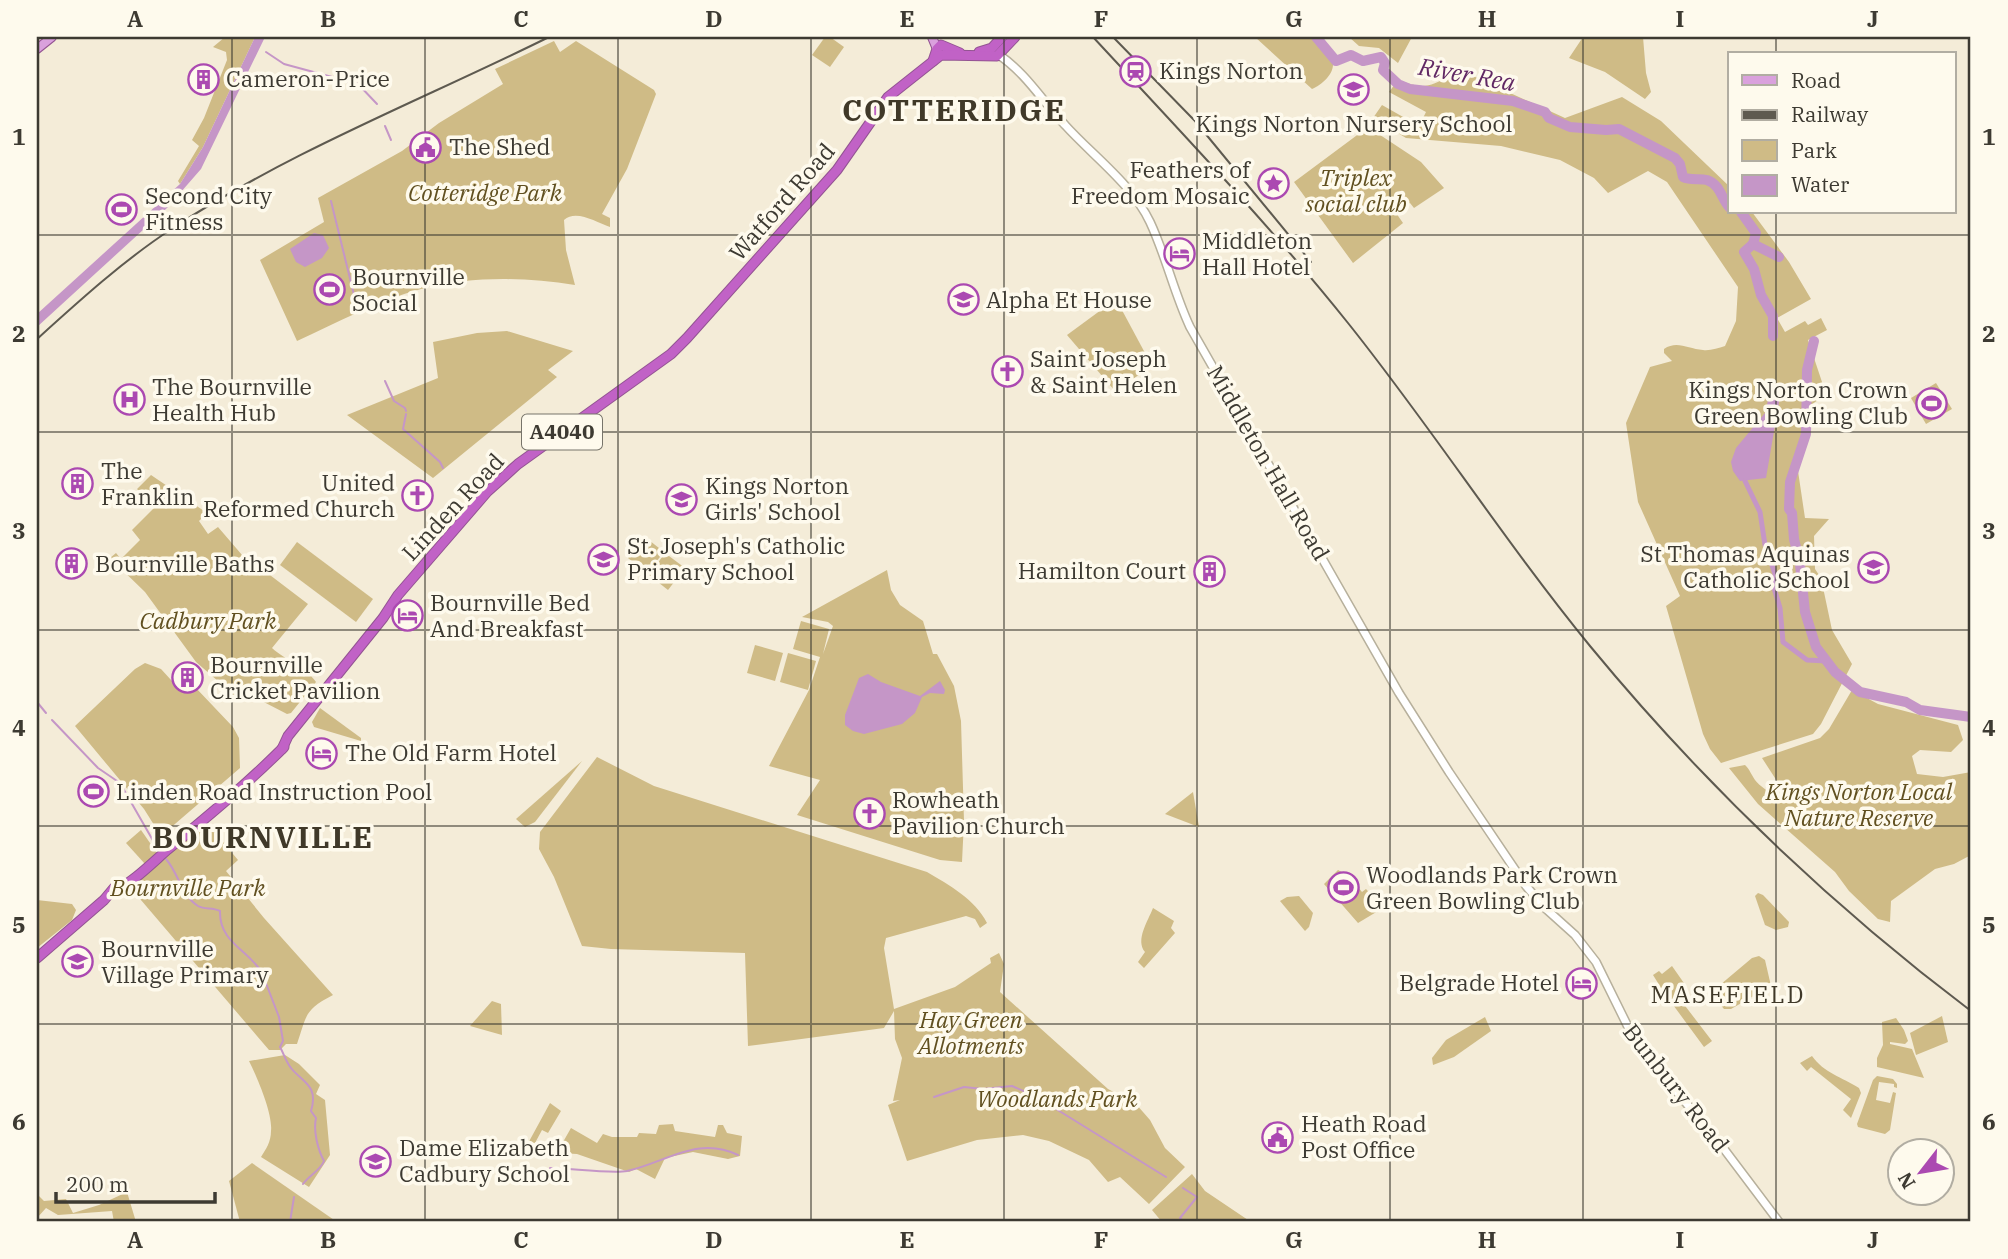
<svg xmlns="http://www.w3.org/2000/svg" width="2008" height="1259" viewBox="0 0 2008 1259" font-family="'IBM Plex Serif',serif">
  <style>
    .green { fill: #cfbb86 }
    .water { fill: #c596c7 }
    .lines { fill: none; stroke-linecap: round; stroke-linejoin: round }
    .stream { stroke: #c596c7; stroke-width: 2 }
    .canal { stroke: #c596c7; stroke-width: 5 }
    .river { stroke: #c596c7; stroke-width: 10 }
    .secondary-casing { stroke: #b7b09c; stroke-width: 10 }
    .primary-casing { stroke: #935492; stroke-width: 10 }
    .highway-casing { stroke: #935492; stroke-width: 11 }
    .secondary { stroke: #fff; stroke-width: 7 }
    .primary { stroke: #daa1dd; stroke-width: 8 }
    .highway { stroke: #c162c6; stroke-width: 9 }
    .rail { stroke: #5e5a50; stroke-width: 2 }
    .grid { fill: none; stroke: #3d3a32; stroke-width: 2; stroke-opacity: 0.55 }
    .labels { text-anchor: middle; stroke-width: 7; stroke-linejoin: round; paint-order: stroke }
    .shield { fill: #fefaed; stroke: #77746a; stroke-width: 2 }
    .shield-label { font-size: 21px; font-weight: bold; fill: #3d3a32 }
    .poi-label { font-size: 23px; fill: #3d3a32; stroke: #fefaed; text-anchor: start }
    .park-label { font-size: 23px; font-style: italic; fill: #615020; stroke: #fefaed }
    .street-label { font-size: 23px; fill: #3d3a32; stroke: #fefaed }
    .water-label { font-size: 24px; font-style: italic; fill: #612864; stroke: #fefaed }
    .neighbourhood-label { font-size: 24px; letter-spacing: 2px; fill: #403929; stroke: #fefaed }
    .district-label { font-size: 30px; font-weight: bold; letter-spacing: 2px; fill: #403929; stroke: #fefaed }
    .neatline { fill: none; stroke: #3d3a32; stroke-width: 2.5 }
    .grid-label { font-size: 23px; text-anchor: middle; font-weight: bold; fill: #3d3a32 }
  </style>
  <rect width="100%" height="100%" fill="#f4ecd8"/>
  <!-- green -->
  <g class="green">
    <path d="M225,37H255L203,147L180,184L178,181L199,146L192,140L204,118L227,60L226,52L213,47Z"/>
    <path d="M825,37H830L844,47L830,67L812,55Z"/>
    <path d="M1255,37H1314C1319,43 1330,51 1332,58C1337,72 1323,84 1312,89Z"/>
    <path d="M1349,37H1412L1398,63L1379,48L1359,46Z"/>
    <path d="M1583,37H1643L1646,73L1651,92L1645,99L1605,72L1569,58Z"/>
    <path d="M554,41L560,52L576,41L654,90L656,94L627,169L602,214L610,218V227C596,222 576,209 564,220L566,250L575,285C523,277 472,276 421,289C378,300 337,323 297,341L260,260L324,222L318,198L402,151L439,123L503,84L495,69Z"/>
    <path d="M1451,75H1471L1565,118L1622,97L1661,121L1730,187V212H1752L1789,262L1811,299L1777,318L1785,332L1805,321L1808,325L1821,318L1827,330L1808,340L1826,394L1807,408L1798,471L1805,518L1829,519L1814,536L1815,569L1821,578L1832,630L1852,664L1821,724L1813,734L1721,763L1710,749L1703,734L1666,606L1680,596L1638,502L1626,423L1650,367L1672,361L1664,353V349C1677,340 1688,349 1703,350C1710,351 1718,348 1725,346L1736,321L1738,287L1667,182L1648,171L1608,193L1594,178L1560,160L1501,146L1406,138L1373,118L1382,105L1419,126L1426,112L1389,92L1398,80C1423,89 1428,88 1451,75Z"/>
    <path d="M1368,127L1421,162L1444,188L1414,208L1410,203L1396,213L1403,223L1353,263L1294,182Z"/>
    <path d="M1116,299L1152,366L1115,391L1067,335Z"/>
    <path d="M507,331L573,351L548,370L557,377L433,478L347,415L438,378L433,342L477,333Z"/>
    <path d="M1936,383L1952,409L1926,424L1911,398Z"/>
    <path d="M151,475L207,513L199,521L208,534L218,527L260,576L262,569L308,604L272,648C285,660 306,667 316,682L291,713L287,714L256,698L253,693L241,701L196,662L145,592L110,558L116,553L121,559L140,540L132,530L155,507L137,489Z"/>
    <path d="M645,537L664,552L647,573L628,558Z"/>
    <path d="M297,542L373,599L356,622L280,565Z"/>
    <path d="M665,553L685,568L668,590L649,575Z"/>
    <path d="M887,570L891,590L900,605L923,621L933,654H937L954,686L961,721L964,821L962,862L940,860L797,815L820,780L769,766L809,690L820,657L793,649L801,621L829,629L823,654L833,626L828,622L802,617Z"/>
    <path d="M755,645L783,653L775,681L747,673Z"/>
    <path d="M788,653L816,661L808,690L780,682Z"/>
    <path d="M145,663L161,669L182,692L195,687L233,727L239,738L240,768L161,836L144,809L75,726L135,669Z"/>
    <path d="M1852,690L1878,704L1958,725L1963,740L1951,752L1920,750L1912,756L1917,774L1943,777L1971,772V855L1954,864L1935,869L1891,901L1890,922L1878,919L1849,891L1835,872L1758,804L1729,768L1745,765C1750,770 1751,774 1755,780C1761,788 1780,800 1790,801L1762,758L1820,738L1829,729Z"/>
    <path d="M320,708L361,738V741L314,727L312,722Z"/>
    <path d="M597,757L654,786L927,872C949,885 975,899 987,923L980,928L975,919L966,916L886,938L884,948L894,1009L955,987L991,963L990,958L999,953L1004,964L1000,992L1108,1089L1136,1104L1150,1120L1165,1148L1185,1167L1149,1204L1120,1177L1108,1182L1089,1160L1049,1141L1023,1135L977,1140L907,1161L888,1105L900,1100L893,1101L902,1058L895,1039L894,1011L884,1028L748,1046L745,953L611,949L582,946L554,877L539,849L540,832Z"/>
    <path d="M582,761L535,822L525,827L516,819Z"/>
    <path d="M1193,792L1199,827L1165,814Z"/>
    <path d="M208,824L238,860L226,871L264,918L333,995C304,1010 307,1015 297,1044H286L280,1050H269L129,886L187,835Z"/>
    <path d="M141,830L157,853L145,864L126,843Z"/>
    <path d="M1338,870L1349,876L1362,892L1366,889L1383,908L1358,923L1324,884Z"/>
    <path d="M1758,893L1763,895L1789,922L1788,927L1776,930L1765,925L1755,896Z"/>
    <path d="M1299,896L1313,913L1309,927L1305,931L1280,901L1287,897Z"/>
    <path d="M37,900L72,904L76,910L72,920L37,948Z"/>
    <path d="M1153,908L1174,921L1171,928L1175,933L1144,968L1138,962L1145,952C1135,940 1148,921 1153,908Z"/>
    <path d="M1759,956L1765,960L1771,986L1731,1009H1724L1713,996L1714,990L1752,958Z"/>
    <path d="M1672,966L1686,986L1676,994L1712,1041L1704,1047L1668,998L1658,1000V983L1653,975L1659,971L1662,974Z"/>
    <path d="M492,1001L501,1004L502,1035L470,1026Z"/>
    <path d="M1942,1016L1948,1042L1916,1055L1910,1033Z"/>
    <path d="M1485,1017L1491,1031L1454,1057L1433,1065L1432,1058L1446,1040Z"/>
    <path d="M1896,1018L1904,1030L1908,1041L1905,1044L1890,1042V1044L1912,1049L1924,1078L1877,1067V1058L1883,1045L1882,1022Z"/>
    <path d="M285,1055L299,1064L320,1085L316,1094L325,1100L330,1155L309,1187L261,1157C266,1149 271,1142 271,1131C273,1114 257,1077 249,1061Z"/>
    <path d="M1812,1056C1824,1073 1842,1077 1859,1088L1861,1093L1851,1118L1843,1110L1851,1099L1811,1067L1807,1071L1800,1063Z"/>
    <path d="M1877,1076L1893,1079L1897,1084V1088L1894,1087V1084L1879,1082L1876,1100L1890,1103L1893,1092L1896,1093L1890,1130L1885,1134L1858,1127L1857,1124L1873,1080Z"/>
    <path d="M550,1103L561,1111L548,1133L542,1130L535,1143L540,1147H526Z"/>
    <path d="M673,1124L675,1131L715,1137L718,1125H723L727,1133L742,1136L740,1156L728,1159L693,1152L665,1158L655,1179L636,1169L629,1172L577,1154L559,1153V1149L571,1128L597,1143L603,1134L612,1137H637L639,1133L656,1134L659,1125Z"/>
    <path d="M252,1163L337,1222H240L229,1181Z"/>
    <path d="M1192,1174L1205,1191L1251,1222H1162L1152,1210Z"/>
    <path d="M127,1192L136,1222H114L112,1211L58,1215L46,1208L37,1218V1194L44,1201L66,1199L73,1213L99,1205Z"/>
  </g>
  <!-- water -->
  <g class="water">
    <path d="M255,37H265L201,169L167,208L37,327V314L180,184L203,147Z"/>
    <path d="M314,233L323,235L329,248L322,258L305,267L296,262L290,249Z"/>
    <path d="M1775,394L1779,396V402L1766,478L1740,481L1733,471L1731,462L1736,448L1765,413L1769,396Z"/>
    <path d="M868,674L881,682L920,696L940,681L945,690L944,694L930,693L922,697L915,713L902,724L864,734L853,731L845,725V715L859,678Z"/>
  </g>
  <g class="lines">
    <!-- stream -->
    <g class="stream">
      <path d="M266,52L284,64L358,84L377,104"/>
      <path d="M385,126L391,140"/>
      <path d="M331,201L356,303"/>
      <path d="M385,381L394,401L405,408L406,411"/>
      <path d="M406,414L403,429L440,462L443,468"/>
      <path d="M37,702L46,713"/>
      <path d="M52,720L98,768L120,783L159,851"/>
      <path d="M166,859C179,874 181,895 198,906C205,910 212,907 220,911C219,943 249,950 262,973L279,1017L283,1041L280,1047C284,1054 286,1062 291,1068C302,1082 319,1085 311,1111L316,1118C313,1131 318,1150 324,1161C320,1171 309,1175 303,1184"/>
      <path d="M934,1097L964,1087L983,1089L1012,1086L1035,1096L1166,1177"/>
      <path d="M550,1168C569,1168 611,1174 627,1171C665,1163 697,1135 738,1155"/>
      <path d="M1183,1188L1197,1197L1180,1218L1184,1222"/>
      <path d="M290,1222L294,1197"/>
    </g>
    <!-- canal -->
    <path class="canal" d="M1745,481L1760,512L1765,545L1775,574L1774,588L1780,608L1783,642L1807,660L1827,661"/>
    <!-- river -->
    <g class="river">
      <path d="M1316,37L1336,61L1351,55L1363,61L1381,57L1385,63L1383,70L1398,84L1410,89L1513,101L1545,112L1549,118L1570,127L1606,130L1619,129L1675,158L1680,164L1683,177C1691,181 1699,178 1707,180C1721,185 1721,199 1730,208"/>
      <path d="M1741,212L1756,233L1753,244"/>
      <path d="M1753,244L1744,252L1754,269L1761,295L1773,316V336"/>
      <path d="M1753,244L1779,257"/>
      <path d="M1814,341L1807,370L1806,434L1790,482L1789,509L1792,513L1794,539L1800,564L1805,612L1816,647L1835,672L1860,692L1906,702L1920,710L1971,717"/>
    </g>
    <defs>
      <path id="secondary" d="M999,55C1026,73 1043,102 1065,125C1093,156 1132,184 1150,222C1166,256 1174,293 1190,327L1399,693L1449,772L1526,886L1545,908L1575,935L1596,962L1635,1041L1724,1149L1779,1222"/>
      <g id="primary">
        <path d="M932,37L937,49"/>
        <path d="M37,49L52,37"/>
      </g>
      <g id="highway">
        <path d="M979,52L992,48L1002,37"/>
        <path d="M933,61L937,49L941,45L960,53"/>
        <path d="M282,749L288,736L383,618L398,595L487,492L518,464L671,354L687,338L837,170L888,97L941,55L997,56L1015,37"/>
        <path d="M111,893C131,884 150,865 167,850C207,817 247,784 284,747"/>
        <path d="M37,958L104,900L114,888"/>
      </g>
    </defs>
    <!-- secondary casing -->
    <use href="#secondary" class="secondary-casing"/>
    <!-- primary casing -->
    <use href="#primary" class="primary-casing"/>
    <!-- highway casing -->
    <use href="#highway" class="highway-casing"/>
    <!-- secondary -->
    <use href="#secondary" class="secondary"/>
    <!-- primary -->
    <use href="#primary" class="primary"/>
    <!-- highway -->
    <use href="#highway" class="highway"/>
    <!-- rail -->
    <g class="rail">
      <path d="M1093,37C1180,131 1268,223 1348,323C1432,428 1505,542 1590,646C1702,782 1831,905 1971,1011"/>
      <path d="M1113,37L1195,121L1311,262"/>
      <path d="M37,339C80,300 124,260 173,228C290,151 424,99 549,37"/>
    </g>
  </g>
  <!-- grid -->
  <path class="grid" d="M232,37V1222M425,37V1222M618,37V1222M811,37V1222M1004,37V1222M1197,37V1222M1390,37V1222M1583,37V1222M1776,37V54M1776,212V1222M37,235H1971M37,432H1971M37,630H1971M37,826H1971M37,1024H1971"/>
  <!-- icons -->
  <defs>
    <symbol id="station-ring" viewBox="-11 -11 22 22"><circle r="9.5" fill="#fefaed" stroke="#ab49b1" stroke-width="1.5"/><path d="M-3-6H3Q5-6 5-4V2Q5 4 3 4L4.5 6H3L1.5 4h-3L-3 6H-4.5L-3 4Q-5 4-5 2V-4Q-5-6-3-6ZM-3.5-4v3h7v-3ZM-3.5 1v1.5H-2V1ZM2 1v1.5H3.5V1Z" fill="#ab49b1"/></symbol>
    <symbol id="building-ring" viewBox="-11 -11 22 22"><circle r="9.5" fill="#fefaed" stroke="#ab49b1" stroke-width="1.5"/><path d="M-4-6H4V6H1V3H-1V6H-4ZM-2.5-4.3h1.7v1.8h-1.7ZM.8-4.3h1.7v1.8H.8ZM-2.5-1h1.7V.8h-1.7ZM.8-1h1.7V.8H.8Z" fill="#ab49b1"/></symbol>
    <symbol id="school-ring" viewBox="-11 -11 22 22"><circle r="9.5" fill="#fefaed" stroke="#ab49b1" stroke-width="1.5"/><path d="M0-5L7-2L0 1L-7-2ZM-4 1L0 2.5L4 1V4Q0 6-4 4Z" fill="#ab49b1"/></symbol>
    <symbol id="civic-ring" viewBox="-11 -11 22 22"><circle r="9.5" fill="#fefaed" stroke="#ab49b1" stroke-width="1.5"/><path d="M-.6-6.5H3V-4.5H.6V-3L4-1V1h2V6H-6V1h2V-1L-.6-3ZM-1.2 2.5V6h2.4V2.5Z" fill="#ab49b1"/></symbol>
    <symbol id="sight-ring" viewBox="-11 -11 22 22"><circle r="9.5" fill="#fefaed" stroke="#ab49b1" stroke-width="1.5"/><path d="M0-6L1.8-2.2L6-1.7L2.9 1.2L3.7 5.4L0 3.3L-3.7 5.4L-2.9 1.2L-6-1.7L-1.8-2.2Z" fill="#ab49b1"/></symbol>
    <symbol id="stadium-ring" viewBox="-11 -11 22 22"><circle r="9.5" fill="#fefaed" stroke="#ab49b1" stroke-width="1.5"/><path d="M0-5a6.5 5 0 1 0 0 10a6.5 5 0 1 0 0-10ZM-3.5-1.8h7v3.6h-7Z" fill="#ab49b1"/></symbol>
    <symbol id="hotel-ring" viewBox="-11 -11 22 22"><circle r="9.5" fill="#fefaed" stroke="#ab49b1" stroke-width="1.5"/><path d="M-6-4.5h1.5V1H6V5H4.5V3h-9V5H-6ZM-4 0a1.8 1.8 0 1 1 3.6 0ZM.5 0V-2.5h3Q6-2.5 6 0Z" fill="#ab49b1"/></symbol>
    <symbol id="church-ring" viewBox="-11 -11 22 22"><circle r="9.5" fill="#fefaed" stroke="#ab49b1" stroke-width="1.5"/><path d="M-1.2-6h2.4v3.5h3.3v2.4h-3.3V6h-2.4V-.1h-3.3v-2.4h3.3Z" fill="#ab49b1"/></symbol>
    <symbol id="hospital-ring" viewBox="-11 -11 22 22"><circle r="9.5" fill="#fefaed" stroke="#ab49b1" stroke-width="1.5"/><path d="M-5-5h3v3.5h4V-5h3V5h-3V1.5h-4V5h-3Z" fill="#ab49b1"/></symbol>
  </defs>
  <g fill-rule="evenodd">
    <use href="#station-ring" x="1118" y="54" width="35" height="35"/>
    <use href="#building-ring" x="186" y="62" width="35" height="35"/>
    <use href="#school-ring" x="1336" y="72" width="35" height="35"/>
    <use href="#civic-ring" x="408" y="130" width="35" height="35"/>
    <use href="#sight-ring" x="1256" y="166" width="35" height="35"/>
    <use href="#stadium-ring" x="104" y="192" width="35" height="35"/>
    <use href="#hotel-ring" x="1162" y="236" width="35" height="35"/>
    <use href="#stadium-ring" x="312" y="272" width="35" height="35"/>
    <use href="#school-ring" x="946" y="282" width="35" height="35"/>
    <use href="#church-ring" x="990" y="354" width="35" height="35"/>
    <use href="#hospital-ring" x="112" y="382" width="35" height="35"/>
    <use href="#stadium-ring" x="1914" y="386" width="35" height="35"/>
    <use href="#building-ring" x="60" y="466" width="35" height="35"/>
    <use href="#church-ring" x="400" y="478" width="35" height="35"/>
    <use href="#school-ring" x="664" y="482" width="35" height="35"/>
    <use href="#school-ring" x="586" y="542" width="35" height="35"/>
    <use href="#building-ring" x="54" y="546" width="35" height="35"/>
    <use href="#school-ring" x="1856" y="550" width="35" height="35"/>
    <use href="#building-ring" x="1192" y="554" width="35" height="35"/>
    <use href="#hotel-ring" x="390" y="598" width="35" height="35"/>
    <use href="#building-ring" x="170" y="660" width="35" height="35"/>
    <use href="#hotel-ring" x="304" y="736" width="35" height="35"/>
    <use href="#stadium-ring" x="76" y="774" width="35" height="35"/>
    <use href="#church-ring" x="852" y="796" width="35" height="35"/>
    <use href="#stadium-ring" x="1326" y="870" width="35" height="35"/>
    <use href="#school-ring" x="60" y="944" width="35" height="35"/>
    <use href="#hotel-ring" x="1564" y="966" width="35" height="35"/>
    <use href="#civic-ring" x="1260" y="1120" width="35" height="35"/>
    <use href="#school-ring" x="358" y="1144" width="35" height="35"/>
  </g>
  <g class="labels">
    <!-- shield labels -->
    <rect class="shield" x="522" y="414.5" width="80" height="35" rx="5"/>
    <g class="shield-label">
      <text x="562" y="439">A4040</text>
    </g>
    <!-- poi labels -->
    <g class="poi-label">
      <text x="1159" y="79">Kings Norton</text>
      <text x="226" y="87">Cameron-Price</text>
      <text x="1354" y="132" text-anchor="middle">Kings Norton Nursery School</text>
      <text x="449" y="155">The Shed</text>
      <text x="1250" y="178" text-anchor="end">Feathers of<tspan x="1250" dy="26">Freedom Mosaic</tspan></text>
      <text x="145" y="204">Second City<tspan x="145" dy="26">Fitness</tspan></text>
      <text x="1202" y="249">Middleton<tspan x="1202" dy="26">Hall Hotel</tspan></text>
      <text x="352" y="285">Bournville<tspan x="352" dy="26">Social</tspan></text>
      <text x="986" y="308">Alpha Et House</text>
      <text x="1030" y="367">Saint Joseph<tspan x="1030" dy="26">&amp; Saint Helen</tspan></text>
      <text x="152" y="395">The Bournville<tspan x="152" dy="26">Health Hub</tspan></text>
      <text x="1908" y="398" text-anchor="end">Kings Norton Crown<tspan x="1908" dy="26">Green Bowling Club</tspan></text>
      <text x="101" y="479">The<tspan x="101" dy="26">Franklin</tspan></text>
      <text x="395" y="491" text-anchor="end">United<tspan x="395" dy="26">Reformed Church</tspan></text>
      <text x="705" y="494">Kings Norton<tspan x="705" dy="26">Girls' School</tspan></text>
      <text x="627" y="554">St. Joseph's Catholic<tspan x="627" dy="26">Primary School</tspan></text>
      <text x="1850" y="562" text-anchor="end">St Thomas Aquinas<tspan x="1850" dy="26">Catholic School</tspan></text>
      <text x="95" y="572">Bournville Baths</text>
      <text x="1186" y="579" text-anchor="end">Hamilton Court</text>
      <text x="430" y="611">Bournville Bed<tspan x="430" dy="26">And Breakfast</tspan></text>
      <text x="210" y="673">Bournville<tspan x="210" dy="26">Cricket Pavilion</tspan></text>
      <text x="345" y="761">The Old Farm Hotel</text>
      <text x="116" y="800">Linden Road Instruction Pool</text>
      <text x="892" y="808">Rowheath<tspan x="892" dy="26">Pavilion Church</tspan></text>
      <text x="1366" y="883">Woodlands Park Crown<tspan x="1366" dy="26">Green Bowling Club</tspan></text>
      <text x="101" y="957">Bournville<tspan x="101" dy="26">Village Primary</tspan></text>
      <text x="1559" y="991" text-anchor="end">Belgrade Hotel</text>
      <text x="1301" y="1132">Heath Road<tspan x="1301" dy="26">Post Office</tspan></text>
      <text x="399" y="1156">Dame Elizabeth<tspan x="399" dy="26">Cadbury School</tspan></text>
    </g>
    <!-- park labels -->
    <g class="park-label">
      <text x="1356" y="186">Triplex<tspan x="1356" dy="26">social club</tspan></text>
      <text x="485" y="201">Cotteridge Park</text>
      <text x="208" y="629">Cadbury Park</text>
      <text x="1859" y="800">Kings Norton Local<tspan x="1859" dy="26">Nature Reserve</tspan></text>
      <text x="188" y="896">Bournville Park</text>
      <text x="971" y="1028">Hay Green<tspan x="971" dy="26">Allotments</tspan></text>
      <text x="1057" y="1107">Woodlands Park</text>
    </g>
    <!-- street labels -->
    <g class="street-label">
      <text transform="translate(782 202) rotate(-49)" y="8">Watford Road</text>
      <text transform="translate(1268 463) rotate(60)" y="8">Middleton Hall Road</text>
      <text transform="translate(453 507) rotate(-47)" y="8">Linden Road</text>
      <text transform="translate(1676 1088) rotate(52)" y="8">Bunbury Road</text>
    </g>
    <!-- water labels -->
    <g class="water-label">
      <text transform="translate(1467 75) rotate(10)" y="8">River Rea</text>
    </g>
    <!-- neighbourhood labels -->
    <g class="neighbourhood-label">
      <text x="1728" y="1003">MASEFIELD</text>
    </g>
    <!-- district labels -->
    <g class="district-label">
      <text x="954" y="121">COTTERIDGE</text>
      <text x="263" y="848">BOURNVILLE</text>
    </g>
  </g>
  <!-- border -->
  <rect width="2008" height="1259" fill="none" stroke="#fefaed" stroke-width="77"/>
  <!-- legend -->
  <rect x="1728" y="52" width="228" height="161" fill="#fefaed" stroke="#b1ada2" stroke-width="2"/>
  <rect x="1742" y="75" width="35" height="10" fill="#daa1dd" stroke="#b1ada2" stroke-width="2"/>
  <text x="1791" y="88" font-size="21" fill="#3d3a32">Road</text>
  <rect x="1742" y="110" width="35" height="10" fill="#5e5a50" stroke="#b1ada2" stroke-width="2"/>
  <text x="1791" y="122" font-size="21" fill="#3d3a32">Railway</text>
  <rect x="1742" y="140" width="35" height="21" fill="#cfbb86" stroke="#b1ada2" stroke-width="2"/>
  <text x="1791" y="158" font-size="21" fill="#3d3a32">Park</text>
  <rect x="1742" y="175" width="35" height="21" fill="#c596c7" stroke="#b1ada2" stroke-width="2"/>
  <text x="1791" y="192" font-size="21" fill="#3d3a32">Water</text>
  <!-- north arrow -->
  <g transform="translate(1921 1172) rotate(239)"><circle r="33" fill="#fefaed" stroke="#b1ada2" stroke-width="2"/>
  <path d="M0-5L12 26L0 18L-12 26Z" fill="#ab49b1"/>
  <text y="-10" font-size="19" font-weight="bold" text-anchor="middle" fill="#3d3a32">N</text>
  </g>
  <!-- scale -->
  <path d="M56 1192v10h159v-10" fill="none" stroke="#3d3a32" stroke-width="3.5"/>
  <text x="66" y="1192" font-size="21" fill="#3d3a32" stroke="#fefaed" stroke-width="5" paint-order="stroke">200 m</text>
  <rect x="38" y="38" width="1931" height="1182" class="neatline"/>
  <g class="grid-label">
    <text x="135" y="27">A</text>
    <text x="328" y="27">B</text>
    <text x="521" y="27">C</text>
    <text x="714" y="27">D</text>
    <text x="907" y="27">E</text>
    <text x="1101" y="27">F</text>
    <text x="1294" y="27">G</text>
    <text x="1487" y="27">H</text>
    <text x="1680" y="27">I</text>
    <text x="1873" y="27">J</text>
    <text x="19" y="145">1</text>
    <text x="1989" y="145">1</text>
    <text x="19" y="342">2</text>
    <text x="1989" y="342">2</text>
    <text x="19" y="539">3</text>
    <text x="1989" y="539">3</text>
    <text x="19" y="736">4</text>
    <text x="1989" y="736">4</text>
    <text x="19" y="933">5</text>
    <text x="1989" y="933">5</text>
    <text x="19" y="1130">6</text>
    <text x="1989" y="1130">6</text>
    <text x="135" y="1248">A</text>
    <text x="328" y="1248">B</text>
    <text x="521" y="1248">C</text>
    <text x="714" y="1248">D</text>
    <text x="907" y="1248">E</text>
    <text x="1101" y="1248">F</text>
    <text x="1294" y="1248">G</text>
    <text x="1487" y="1248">H</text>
    <text x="1680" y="1248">I</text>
    <text x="1873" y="1248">J</text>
  </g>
</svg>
